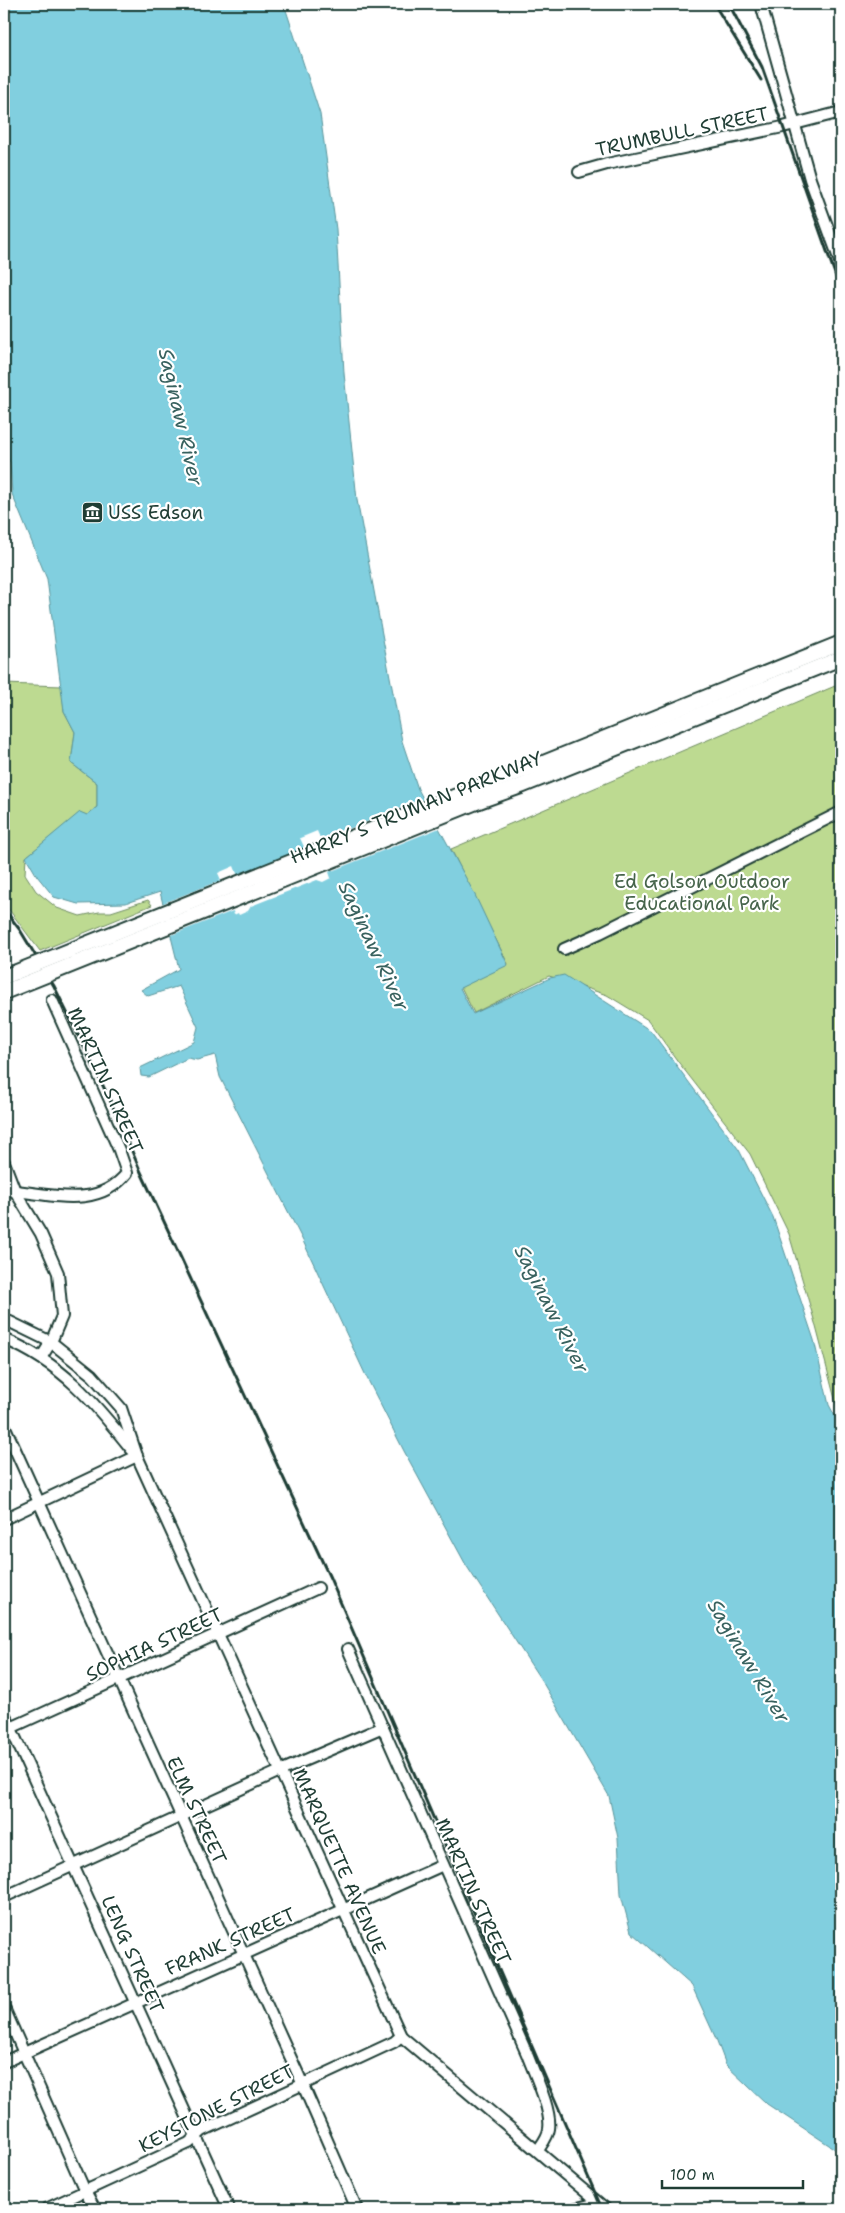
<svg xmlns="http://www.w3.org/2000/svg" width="845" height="2213" viewBox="0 0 845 2213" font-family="'Shantell Sans',sans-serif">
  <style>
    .green { fill: #bdda91; stroke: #6e8c62 }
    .water { fill: #81cfdf; stroke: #5a959b }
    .pier { fill: #fff }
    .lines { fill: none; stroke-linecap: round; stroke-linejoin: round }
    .minor-casing { stroke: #1f3d34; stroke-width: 14 }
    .secondary-casing { stroke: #1f3d34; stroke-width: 18 }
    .minor { stroke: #fff; stroke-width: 10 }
    .secondary { stroke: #fff; stroke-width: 14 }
    .rail { stroke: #1f3d34; stroke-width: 3 }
    .secondary-bridge-casing { stroke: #1f3d34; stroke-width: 18; stroke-linecap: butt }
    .secondary-bridge { stroke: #fff; stroke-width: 14 }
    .labels { text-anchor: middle; stroke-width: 4.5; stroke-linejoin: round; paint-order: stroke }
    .street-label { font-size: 19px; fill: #1f3d34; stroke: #fff }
    .poi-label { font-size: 19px; fill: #1f3d34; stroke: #fff; text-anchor: start }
    .park-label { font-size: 19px; fill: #46644b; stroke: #fff }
    .water-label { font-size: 20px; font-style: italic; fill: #38625f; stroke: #fff }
  </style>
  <rect width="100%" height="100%" fill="#fff"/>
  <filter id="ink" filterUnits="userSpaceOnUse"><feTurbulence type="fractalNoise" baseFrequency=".02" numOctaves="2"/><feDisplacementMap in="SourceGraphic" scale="10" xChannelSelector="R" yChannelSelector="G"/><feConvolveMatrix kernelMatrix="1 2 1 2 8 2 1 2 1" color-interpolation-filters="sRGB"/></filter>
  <g filter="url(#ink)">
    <!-- green -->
    <g class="green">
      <path d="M4,684L62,686L64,711L75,732L71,763L97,783V807L87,815L80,813L26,857L25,874L36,891L57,908L80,916L99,912H111L148,900L152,905L40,951L4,903Z"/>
      <path d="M835,686L841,700V1422L815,1323L789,1234L750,1154L679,1063L648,1020L607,995L549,976L474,1013L461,987L508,964L451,849Z"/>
    </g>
    <!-- water -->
    <path class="water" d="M4,4H284L320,114L336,229L344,373L357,500L402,741L418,789L474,893L508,965L460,988L473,1014L550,978L564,975L651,1031L739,1150L773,1217L814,1340L829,1405L841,1427V2153L767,2104L726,2065L717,2041L692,1986L631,1932L621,1895L618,1838L609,1796L543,1683L466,1565L404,1451L366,1376L303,1241L220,1077L215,1055L197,1060L188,1058L149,1077L141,1076L140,1068L194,1042L198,1027L179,986L148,996L141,990L179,969L160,892L126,903L78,904L54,897L37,876L26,857L80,812L87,815L97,807V783L71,763L75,732L64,711L47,579L12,494L10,462L4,453Z"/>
    <!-- pier -->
    <path class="pier" d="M426,798L442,827L329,872L331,878L323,882L317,880L251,906L248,911L239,915L238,913L234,915L233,911L169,936L161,904L221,880L218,873L234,866L238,876L305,849L300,838L317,831L321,840Z"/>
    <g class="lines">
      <defs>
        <g id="minor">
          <path d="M761,4L810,179L841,264"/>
          <path d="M579,172L607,164L783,127L841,112"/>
          <path d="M564,949L600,933L841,812"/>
          <path d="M4,1162L15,1191L41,1234L58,1273L62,1316L51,1342L41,1358"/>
          <path d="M4,1190C45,1192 96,1212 127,1173L119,1150L52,1000"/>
          <path d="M4,1319L51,1342L92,1375L121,1408L137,1456L401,2036L606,2209"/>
          <path d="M4,1339C62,1363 94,1402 132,1450"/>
          <path d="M4,1425L299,2076L357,2209"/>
          <path d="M4,1519L137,1456"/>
          <path d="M348,1649L527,2054C534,2073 552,2110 549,2129C548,2137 542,2144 538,2150"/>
          <path d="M4,1713L229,2209"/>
          <path d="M4,1731L318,1588"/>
          <path d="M4,1897L280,1771L383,1727"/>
          <path d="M4,2008L85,2191L95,2209"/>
          <path d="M4,2062L443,1865"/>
          <path d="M46,2209L189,2143L202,2131L394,2042L401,2036"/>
          <path d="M573,2209L598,2203"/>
        </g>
        <g id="secondary">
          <path d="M474,789L541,764L841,643"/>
          <path d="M479,801L521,786L841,658"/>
        </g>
      </defs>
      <!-- minor casing -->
      <use href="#minor" class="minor-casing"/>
      <!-- secondary casing -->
      <use href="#secondary" class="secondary-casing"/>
      <!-- minor -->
      <use href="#minor" class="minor"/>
      <!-- secondary -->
      <use href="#secondary" class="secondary"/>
      <!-- rail -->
      <g class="rail">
        <path d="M714,4L761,80"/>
        <path d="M729,4L762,67L841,291"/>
        <path d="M4,909L20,930L54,986L110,1100L140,1170L330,1578L602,2209"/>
      </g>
      <defs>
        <g id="secondary-bridge">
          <path d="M4,977L474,789"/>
          <path d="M4,992L479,801"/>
        </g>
      </defs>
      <!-- secondary-bridge casing -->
      <use href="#secondary-bridge" class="secondary-bridge-casing"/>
      <!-- secondary-bridge -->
      <use href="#secondary-bridge" class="secondary-bridge"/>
    </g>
  </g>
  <!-- icons -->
  <defs>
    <symbol id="museum-square" viewBox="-11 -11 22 22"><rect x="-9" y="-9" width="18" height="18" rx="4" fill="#1f3d34" stroke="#fff"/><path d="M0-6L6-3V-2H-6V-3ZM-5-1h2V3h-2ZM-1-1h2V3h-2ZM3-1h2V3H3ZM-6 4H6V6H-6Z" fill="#fff"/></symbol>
  </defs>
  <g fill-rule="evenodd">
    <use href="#museum-square" x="80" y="500" width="25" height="25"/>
  </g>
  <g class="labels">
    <!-- street labels -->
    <g class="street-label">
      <text transform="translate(682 131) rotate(-12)" y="7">TRUMBULL STREET</text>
      <text transform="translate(416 807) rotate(-22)" y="7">HARRY S TRUMAN PARKWAY</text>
      <text transform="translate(106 1080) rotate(66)" y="7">MARTIN STREET</text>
      <text transform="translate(154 1644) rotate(-25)" y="7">SOPHIA STREET</text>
      <text transform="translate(197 1810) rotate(65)" y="7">ELM STREET</text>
      <text transform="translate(340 1861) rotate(66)" y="7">MARQUETTE AVENUE</text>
      <text transform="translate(474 1891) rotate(66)" y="7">MARTIN STREET</text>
      <text transform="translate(230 1941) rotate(-24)" y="7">FRANK STREET</text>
      <text transform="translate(133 1954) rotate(66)" y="7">LENG STREET</text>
      <text transform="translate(216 2108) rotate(-27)" y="7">KEYSTONE STREET</text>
    </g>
    <!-- poi labels -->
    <g class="poi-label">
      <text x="108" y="519">USS Edson</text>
    </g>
    <!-- park labels -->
    <g class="park-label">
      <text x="702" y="888">Ed Golson Outdoor<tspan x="702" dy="22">Educational Park</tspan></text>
    </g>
    <!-- water labels -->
    <g class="water-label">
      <text transform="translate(181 417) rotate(77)" y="7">Saginaw River</text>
      <text transform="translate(374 946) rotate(65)" y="7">Saginaw River</text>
      <text transform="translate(552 1309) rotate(63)" y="7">Saginaw River</text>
      <text transform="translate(749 1661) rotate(59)" y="7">Saginaw River</text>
    </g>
  </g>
  <!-- margin -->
  <rect width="845" height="2213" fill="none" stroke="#fff" stroke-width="20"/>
  <rect x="10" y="10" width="825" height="2193" fill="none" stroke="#1f3d34" stroke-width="2" filter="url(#ink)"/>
  <!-- scale -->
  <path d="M662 2180v8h141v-8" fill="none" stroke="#1f3d34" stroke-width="2.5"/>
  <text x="670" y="2180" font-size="15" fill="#1f3d34" stroke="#ffffff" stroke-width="4" paint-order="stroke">100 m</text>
</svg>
